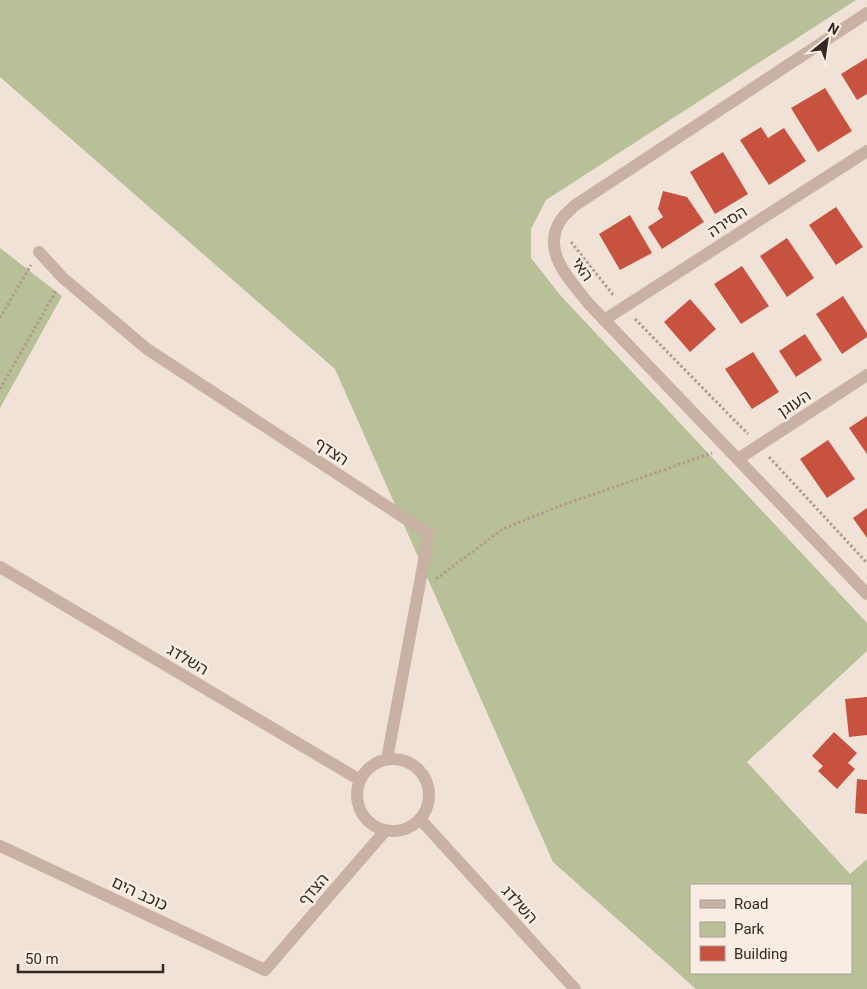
<svg xmlns="http://www.w3.org/2000/svg" width="867" height="989" viewBox="0 0 867 989" font-family="Roboto,'Noto Sans Hebrew',sans-serif">
  <style>
    .green { fill: #b7c097; fill-rule: evenodd }
    .building { fill: #c7523f }
    .lines { fill: none; stroke-linecap: round; stroke-linejoin: round }
    .path { stroke: #b59a8e; stroke-width: 3; stroke-dasharray: 2.5 2.5; stroke-linecap: butt }
    .minor { stroke: #c9b1a3; stroke-width: 12 }
    .labels { text-anchor: middle; stroke-width: 5; stroke-linejoin: round; paint-order: stroke }
    .street-label { font-size: 16px; fill: #342825; stroke: #f9ede3 }
  </style>
  <rect width="100%" height="100%" fill="#f1e2d7"/>
  <!-- green -->
  <g class="green">
    <path d="M0,0H856L546,200L531,229V258L561,296L867,623V651L747,762L850,874L867,859V989H696L553,862L335,369L0,77ZM691,885H851V973H691Z"/>
    <path d="M0,248L62,296L0,408Z"/>
  </g>
  <!-- building -->
  <g class="building">
    <path d="M867,58V94L857,100L841,74Z"/>
    <path d="M825,88L852,131L818,152L791,108Z"/>
    <path d="M761,127L768,138L784,128L806,161L769,185L740,140Z"/>
    <path d="M723,152L748,194L715,214L690,172Z"/>
    <path d="M663,191L687,197L704,222L662,249L648,227L663,217L658,209Z"/>
    <path d="M836,207L863,247L836,265L809,225Z"/>
    <path d="M630,215L652,253L620,270L599,234Z"/>
    <path d="M787,238L814,278L787,297L760,256Z"/>
    <path d="M742,266L769,306L741,324L714,284Z"/>
    <path d="M843,296L867,333V337L842,354L816,314Z"/>
    <path d="M690,299L716,329L690,352L664,322Z"/>
    <path d="M805,334L822,360L796,377L779,351Z"/>
    <path d="M753,352L779,392L752,409L725,369Z"/>
    <path d="M867,416V454L849,428Z"/>
    <path d="M828,440L855,479L827,498L800,459Z"/>
    <path d="M867,508V538L853,518Z"/>
    <path d="M867,697V735L849,737L845,699Z"/>
    <path d="M834,732L857,753L848,763L855,769L837,789L818,771L823,766L812,756Z"/>
    <path d="M857,779L867,780V814L855,813Z"/>
  </g>
  <g class="lines">
    <!-- path -->
    <g class="path">
      <path d="M571,242L614,296"/>
      <path d="M0,318L31,265"/>
      <path d="M635,319L748,434"/>
      <path d="M0,389L56,291"/>
      <path d="M769,457L867,563"/>
      <path d="M436,579L503,529L557,507L712,453"/>
    </g>
    <!-- minor -->
    <g class="minor">
      <path d="M867,13L574,206C571,210 566,213 563,217C538,249 570,280 589,304L867,594"/>
      <path d="M39,252L63,278L147,349L429,534L387,759"/>
      <path d="M604,320L867,151"/>
      <path d="M738,459L867,375"/>
      <path d="M0,567L360,780"/>
      <circle cx="393" cy="795" r="36"/>
      <path d="M420,819L575,989"/>
      <path d="M0,846L265,970L385,831"/>
    </g>
  </g>
  <g class="labels">
    <!-- street labels -->
    <g class="street-label">
      <text transform="translate(727 221) rotate(-33)" y="6">הסירה</text>
      <text transform="translate(583 269) rotate(55)" y="6">האי</text>
      <text transform="translate(794 403) rotate(-33)" y="6">העוגן</text>
      <text transform="translate(332 451) rotate(33)" y="6">הצדף</text>
      <text transform="translate(188 659) rotate(31)" y="6">השלדג</text>
      <text transform="translate(313 889) rotate(-49)" y="6">הצדף</text>
      <text transform="translate(140 893) rotate(25)" y="6">כוכב הים</text>
      <text transform="translate(520 904) rotate(48)" y="6">השלדג</text>
    </g>
  </g>
  <!-- legend -->
  <rect x="690" y="884" width="162" height="90" fill="#f9ede3" stroke="#aa9e97"/>
  <rect x="700" y="900" width="25" height="8" fill="#c9b1a3" stroke="#aa9e97"/>
  <text x="734" y="909" font-size="15" fill="#342825">Road</text>
  <rect x="700" y="922" width="25" height="15" fill="#b7c097" stroke="#aa9e97"/>
  <text x="734" y="934" font-size="15" fill="#342825">Park</text>
  <rect x="700" y="946" width="25" height="15" fill="#c7523f" stroke="#aa9e97"/>
  <text x="734" y="959" font-size="15" fill="#342825">Building</text>
  <!-- north arrow -->
  <g transform="translate(827 40) rotate(30)" stroke="#f9ede3" stroke-width="4" paint-order="stroke">
  <path d="M0-4L9 19L0 12L-9 19Z" fill="#342825"/>
  <text y="-8" font-size="14" font-weight="bold" text-anchor="middle" fill="#342825">N</text>
  </g>
  <!-- scale -->
  <path d="M18 964v8h145v-8" fill="none" stroke="#342825" stroke-width="2.5"/>
  <text x="25" y="964" font-size="15" fill="#342825" stroke="#f9ede3" stroke-width="4" paint-order="stroke">50 m</text>
</svg>
